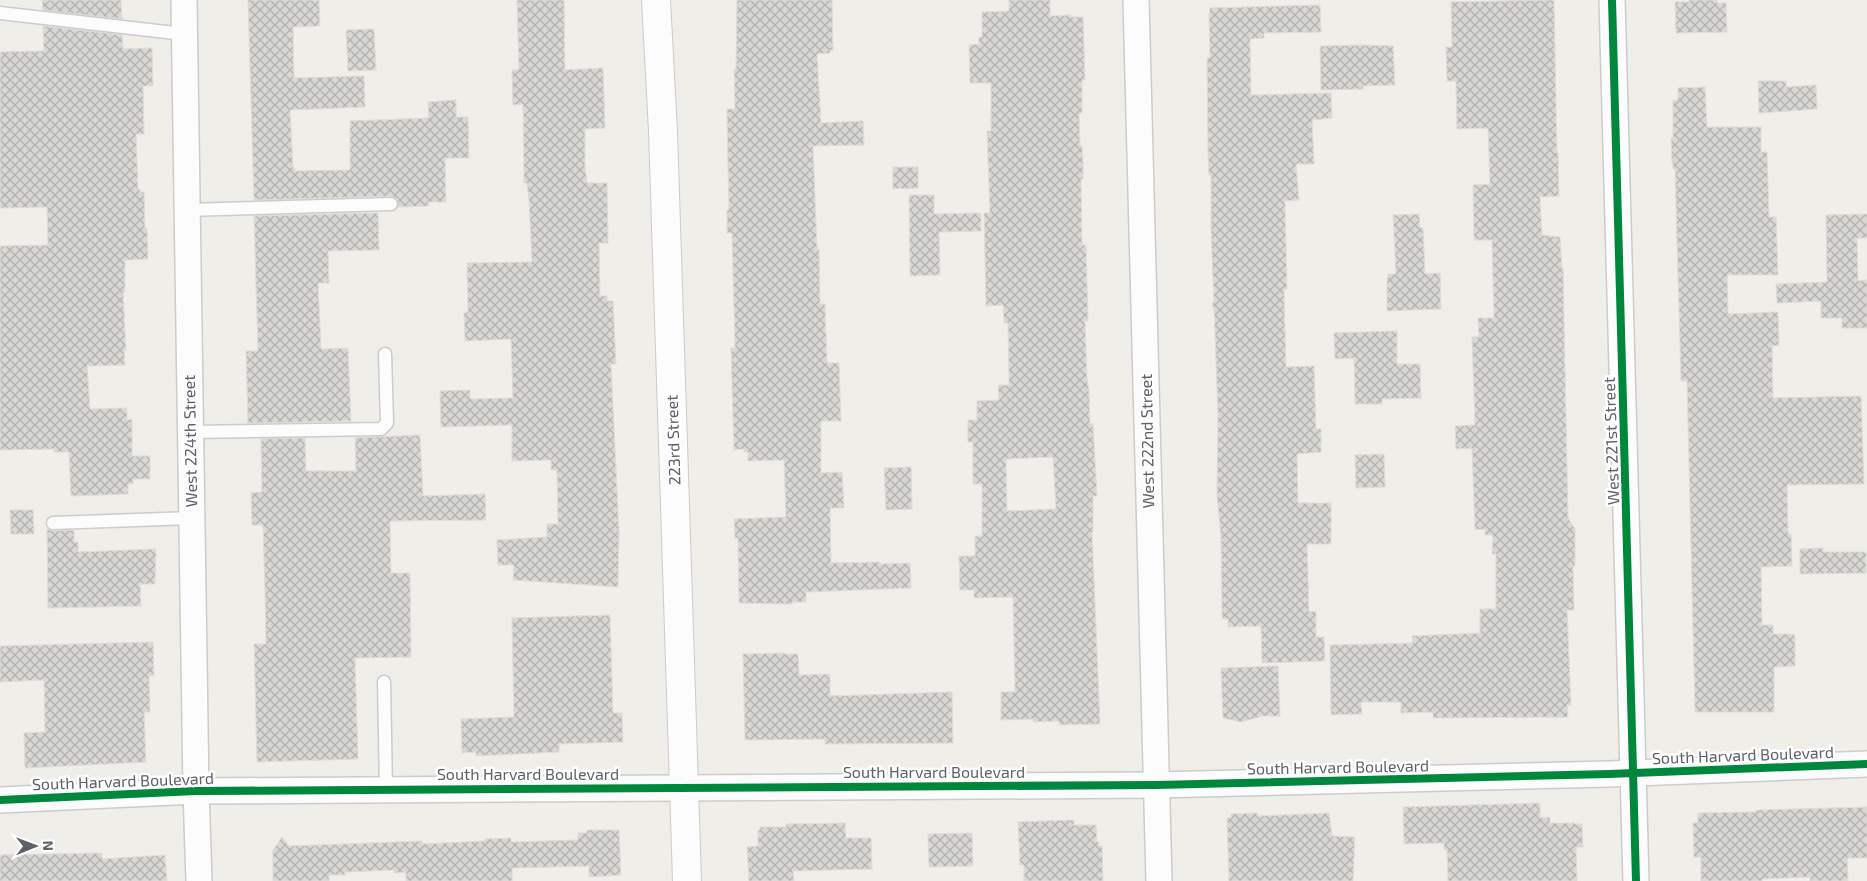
<svg xmlns="http://www.w3.org/2000/svg" width="1867" height="881" viewBox="0 0 1867 881" font-family="'Exo 2',sans-serif">
  <style>
    .building { fill: url(#building-cross-hatch); stroke: #deddd8; fill-rule: evenodd }
    .lines { fill: none; stroke-linecap: round; stroke-linejoin: round }
    .lane-casing { stroke: #cccccb; stroke-width: 15 }
    .street-casing { stroke: #cccccb; stroke-width: 28 }
    .secondary-casing { stroke: #cbcccb; stroke-width: 30 }
    .lane { stroke: #fdfcfc; stroke-width: 12 }
    .street { stroke: #fdfcfc; stroke-width: 25 }
    .secondary { stroke: #fdfcfc; stroke-width: 28 }
    .cycleway-casing { stroke: #fff; stroke-width: 11 }
    .cycleway { stroke: #00873e; stroke-width: 8 }
    .labels { text-anchor: middle; stroke-width: 5; stroke-linejoin: round; paint-order: stroke }
    .street-label { font-size: 16px; fill: #5e6168; stroke: #fff }
  </style>
  <defs>
    <pattern id="building-cross-hatch" width="8" height="8" patternUnits="userSpaceOnUse" patternTransform="scale(1.25)"><rect width="8" height="8" fill="#d8d7d4"/><path d="M0 0l8 8M0 8l8-8" fill="none" stroke="#b2b2b0"/></pattern>
  </defs>
  <rect width="100%" height="100%" fill="#efeee9"/>
  <!-- building -->
  <g class="building">
    <path d="M42,0H121L122,19L43,10Z"/>
    <path d="M248,0H319L320,26L293,27L294,78L364,76L365,107L290,110L293,168H295V171L350,170V121L429,118L428,102L456,100V117H468L469,158H445L446,202H428L429,206L398,207V199L391,196L254,200Z"/>
    <path d="M517,0H564L565,70L603,68L605,128L585,129V167L587,183H607L608,243H599L600,296H607V301H613L616,364H611L619,531L618,587L513,580L514,565H498L497,540L547,537V524H558L557,470H551V460L512,461V425L441,427L440,391L470,390V399L513,398L511,339L465,341L464,313L468,312L467,263L532,262L529,200L527,183H524L523,104L513,105L512,70H519Z"/>
    <path d="M737,0H832L833,50H830V53L817,54L821,123L863,121L864,145L813,146L817,249H819L820,304H825L827,363H839L841,421H821V473L842,472L844,508H830L831,563L880,562V564L910,563L911,588L806,592V602H792V604L739,603L738,538H735L734,519L786,517L784,460L748,461V452H744V449L734,450L731,348H735L732,233H727V210H729L727,120V109H735L734,69H736Z"/>
    <path d="M1009,0H1050V16L1070,15V17H1083L1085,80H1082V112L1079,115L1080,146H1082L1083,163V179H1081L1082,244L1086,246L1088,321H1085L1087,379L1089,391L1090,424H1093L1097,496H1093V532H1092L1100,724L1059,725V721L1033,722V719L1001,720V692H1015L1013,597L974,598V590H960L959,556H975V536H982V484H973V442H968V420H977V401L999,400L998,385H1009V374L1008,323H1004L1003,305L986,306L984,213H990L987,131H991V83H970L969,45L979,44V37H982V12L1009,11ZM1053,457L1056,509L1007,511L1006,459Z"/>
    <path d="M1554,0L1557,153H1558L1559,196L1540,197L1542,235L1560,237L1562,268H1563L1568,518L1575,529V566H1573L1574,610H1567L1571,705H1567L1568,717L1433,718V712L1401,713V702H1361L1362,714L1331,715L1330,645L1413,643L1412,636L1480,633V609H1496V554H1492L1493,535H1485V529L1475,530L1472,448L1456,449L1455,426L1475,425L1472,337H1479L1478,318H1494L1492,240H1474L1473,185L1490,184L1488,128L1457,129L1456,81H1447L1446,47H1452L1451,2Z"/>
    <path d="M1689,0H1717V3H1726L1727,32L1676,33L1675,2H1689Z"/>
    <path d="M1320,5L1321,32L1264,33V38L1250,39L1251,95L1331,93L1332,118L1312,120L1314,164H1296L1299,200L1285,201L1287,289H1284L1286,367L1314,366L1316,429H1321V452L1297,454L1298,503H1331V544H1307L1309,612L1316,611V637H1324L1325,661L1262,663L1261,626L1228,627V619H1223L1222,616L1221,537L1217,495L1218,414L1214,308L1212,305L1214,300L1211,233V175H1209L1208,150L1207,58H1210L1209,15L1210,8Z"/>
    <path d="M43,26L122,35L123,49L152,48L153,86H143L144,134H136L138,189H140V192H144L145,228H147L148,259L125,260V292H123L126,351H124L125,365L87,366L90,409L127,408V420L132,419V456H150V479H133V484H128V494L71,496L69,452H54V449L0,450V246L48,245L47,207L0,208V52L44,51Z"/>
    <path d="M374,29L376,70L348,71L346,30Z"/>
    <path d="M1363,45L1393,46L1395,85L1363,86V89L1321,90L1320,46Z"/>
    <path d="M1758,81H1786V87L1816,85L1817,109L1759,113Z"/>
    <path d="M1705,87L1707,127H1761V152H1767L1769,217H1776L1778,275H1727L1728,314L1778,312L1779,345L1772,346L1773,398L1861,396L1864,484L1787,485L1788,534H1791L1792,566L1761,567L1762,625H1773V634H1794L1795,637V666L1774,667V712H1695L1687,381H1681L1675,169H1673V163H1672L1671,138H1673V100H1678V88Z"/>
    <path d="M893,167H918V188L893,189Z"/>
    <path d="M909,195H934V214L981,213V231L939,232L940,275L910,276Z"/>
    <path d="M378,213L379,250L328,251L329,283H318L321,349L348,348L351,421L248,423L246,351H258L254,216Z"/>
    <path d="M1419,214L1420,228H1423L1425,274L1440,273L1441,309L1387,311V278H1388V274H1396L1393,215Z"/>
    <path d="M1867,214V238H1857L1858,281L1867,280V328H1842V318H1821V301L1777,303L1776,284L1827,282L1826,215Z"/>
    <path d="M1397,331V364H1420L1421,398L1382,399V404H1355L1354,358L1335,359L1334,333Z"/>
    <path d="M420,435L423,496L485,494L486,520L390,521L391,573H410L411,657L355,658L358,759L257,762L254,644H266L265,593L263,525H252L251,493L262,492L261,439L305,438L306,471H356L355,438Z"/>
    <path d="M1384,454L1385,487L1356,488L1355,455Z"/>
    <path d="M911,467L912,509L886,510L884,468Z"/>
    <path d="M10,510H33L34,534H11Z"/>
    <path d="M47,529L53,531L74,530V542H78V552L156,549L155,584H140L141,606L48,608Z"/>
    <path d="M1823,548V552H1866V573L1800,574V549Z"/>
    <path d="M610,615L613,713H622L623,742L559,744V752L476,756V752L462,753L461,719L514,717L512,618Z"/>
    <path d="M153,642L154,676H149L150,712H144L146,762L25,768L24,733L45,732L44,680L0,682V646Z"/>
    <path d="M784,653V654H798L799,675L830,674V696L952,692L953,743L825,744V739L745,740L743,654Z"/>
    <path d="M1278,666L1280,716H1263L1241,722L1223,718L1221,668Z"/>
    <path d="M1540,803V818L1550,817V823H1575V824H1582L1583,847H1576L1577,881H1448L1447,850H1444V843L1404,844L1403,807Z"/>
    <path d="M1867,807V858H1847L1848,881H1810V877L1762,879V881H1701V857H1694L1693,823H1698V813L1756,812V810Z"/>
    <path d="M1257,813V816L1329,813L1332,836L1355,837L1353,881H1229L1227,818H1231V814Z"/>
    <path d="M1074,820V825H1096L1097,842H1099V846H1102L1103,881H1024V865H1020L1018,822Z"/>
    <path d="M845,823L846,838H871L872,869L793,871L794,881H749L747,847L758,846V830H760V827H786V824Z"/>
    <path d="M587,830H619L621,875L589,877V866L512,868V881H406V872L394,873V870L345,872V875H329V881H273V850L282,837L289,846L422,841V844L485,841V839L511,838V842L578,840V833H587Z"/>
    <path d="M972,833L973,866L929,867L928,834Z"/>
    <path d="M102,853V859L165,855L167,881H0V855Z"/>
  </g>
  <g class="lines">
    <defs>
      <g id="lane">
        <path d="M0,13L184,34"/>
        <path d="M187,210L391,204"/>
        <path d="M190,432L381,429L387,423L385,354"/>
        <path d="M53,523L192,518"/>
        <path d="M384,682L386,789"/>
      </g>
      <g id="street">
        <path d="M184,0L196,791L199,881"/>
        <path d="M1136,0L1159,881"/>
        <path d="M1612,0L1636,881"/>
        <path d="M0,800L196,791L1156,785L1609,774L1867,764"/>
      </g>
      <path id="secondary" d="M656,0L663,131L687,881"/>
    </defs>
    <!-- lane casing -->
    <use href="#lane" class="lane-casing"/>
    <!-- street casing -->
    <use href="#street" class="street-casing"/>
    <!-- secondary casing -->
    <use href="#secondary" class="secondary-casing"/>
    <!-- lane -->
    <use href="#lane" class="lane"/>
    <!-- street -->
    <use href="#street" class="street"/>
    <!-- secondary -->
    <use href="#secondary" class="secondary"/>
    <defs>
      <g id="cycleway">
        <path d="M1612,0L1636,881"/>
        <path d="M0,800L196,791L1156,785L1609,774L1867,764"/>
      </g>
    </defs>
    <!-- cycleway casing -->
    <use href="#cycleway" class="cycleway-casing"/>
    <!-- cycleway -->
    <use href="#cycleway" class="cycleway"/>
  </g>
  <g class="labels">
    <!-- street labels -->
    <g class="street-label">
      <text transform="translate(673 440) rotate(-92)" y="6">223rd Street</text>
      <text transform="translate(190 441) rotate(-91)" y="6">West 224th Street</text>
      <text transform="translate(1147 441) rotate(-91)" y="6">West 222nd Street</text>
      <text transform="translate(1611 441) rotate(-92)" y="6">West 221st Street</text>
      <text transform="translate(1743 755) rotate(-2)" y="6">South Harvard Boulevard</text>
      <text transform="translate(1338 767) rotate(-1)" y="6">South Harvard Boulevard</text>
      <text x="934" y="778">South Harvard Boulevard</text>
      <text x="528" y="780">South Harvard Boulevard</text>
      <text transform="translate(123 781) rotate(-2)" y="6">South Harvard Boulevard</text>
    </g>
  </g>
  <!-- north arrow -->
  <g transform="translate(35 846) rotate(89)" stroke="#ffffff" stroke-width="4" paint-order="stroke">
  <path d="M0-4L9 19L0 12L-9 19Z" fill="#5e6168"/>
  <text y="-8" font-size="14" font-weight="bold" text-anchor="middle" fill="#5e6168">N</text>
  </g>
</svg>
